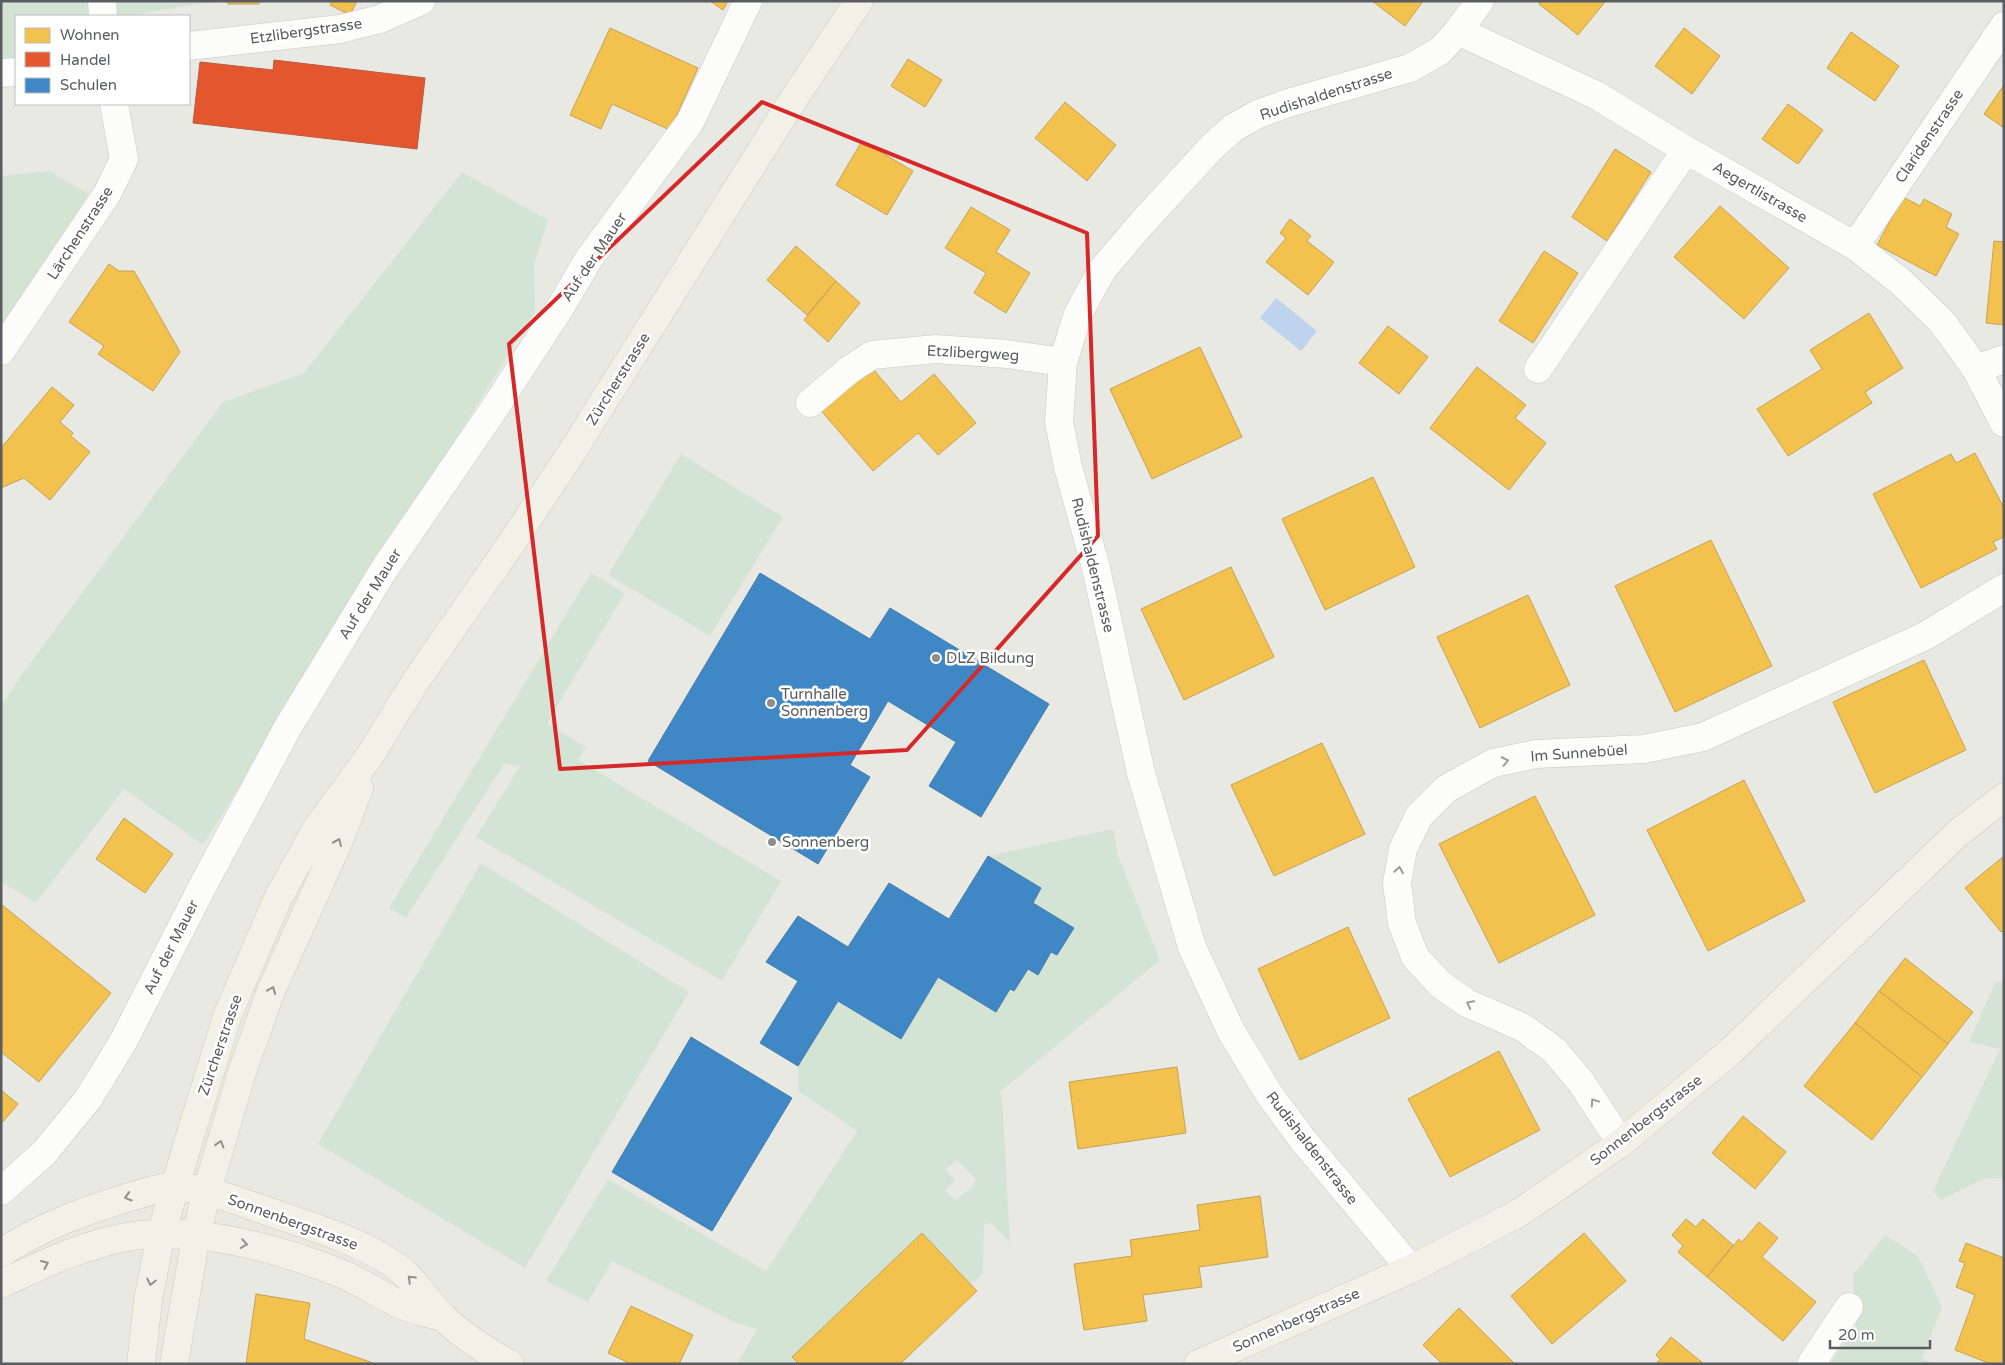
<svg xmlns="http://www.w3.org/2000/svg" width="2005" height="1365" viewBox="0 0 2005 1365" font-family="'Varela Round',sans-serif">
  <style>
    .green { fill: #d4e4d4; fill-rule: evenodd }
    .water { fill: #bdd3ee }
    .homes { fill: #f2c14e; stroke: #c5a354 }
    .shops { fill: #e4572e; stroke: #bb583d }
    .schools { fill: #3f88c5; stroke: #477ba7 }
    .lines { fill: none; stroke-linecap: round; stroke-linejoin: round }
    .minor-casing { stroke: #c7c7c6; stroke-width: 29 }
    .major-casing { stroke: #cecbb5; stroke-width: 29 }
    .minor { stroke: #fcfcfb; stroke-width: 28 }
    .major { stroke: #f1f1e7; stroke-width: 28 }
    .oneway { stroke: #9b9c9f }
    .oneway2 { stroke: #909090 }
    .marked { fill: none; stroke: #d62828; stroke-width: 4; stroke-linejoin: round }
    .poi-dot { fill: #8d8d8f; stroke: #fff; stroke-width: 2 }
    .labels { text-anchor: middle; stroke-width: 5; stroke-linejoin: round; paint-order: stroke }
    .street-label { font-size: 15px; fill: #5b5c61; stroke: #fff }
    .poi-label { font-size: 15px; fill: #5b5c61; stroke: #fff; text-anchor: start }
  </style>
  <rect width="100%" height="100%" fill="#e9e9e4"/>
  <!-- green -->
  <g class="green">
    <path d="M1,1H90V16H16V60L1,62Z"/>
    <path d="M114,1H219L137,14V16H114Z"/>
    <path d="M49,171L89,194L1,326V176Z"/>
    <path d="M462,172L548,220L534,264L535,312L203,845L124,789L36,903L1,882V706L20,677L223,402L304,373Z"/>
    <path d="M681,454L783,517L710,636L608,575Z"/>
    <path d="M591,573L625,593L547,723L586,747L578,760L781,881L722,981L476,837L520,766L504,764L406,918L389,908Z"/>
    <path d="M1113,829L1118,855L1160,960L999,1093L1002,1096L1010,1242L991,1223L984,1224L983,1274L971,1284L922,1233L792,1357L799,1364H737L757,1329L734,1322L612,1261L588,1302L546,1281L608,1179L766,1271L857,1131L798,1091V1066L838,1001L900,1039L938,977L1010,989L1014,991L1028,969L1038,975L1051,952L1058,955L1074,928L1033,903L1041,888L988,856ZM957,1160L976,1180L971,1188L955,1200L945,1190L955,1181L945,1170Z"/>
    <path d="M481,863L689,992L525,1268L318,1144Z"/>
    <path d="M2004,981V1179L1986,1178L1941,1200L1933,1191L2000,1049L1969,1042L1995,983Z"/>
    <path d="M1885,1235L1918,1256L1942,1307L1922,1359L1936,1364H1830L1856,1328L1853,1275Z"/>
  </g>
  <!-- water -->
  <path class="water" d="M1276,298L1317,331L1301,351L1260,318Z"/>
  <!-- homes -->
  <g class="homes">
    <rect x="228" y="1" width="31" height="3"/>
    <path d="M332,1H357L350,15L330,5Z"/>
    <path d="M710,1H728L723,10Z"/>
    <path d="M1372,1H1423L1405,26Z"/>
    <path d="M1541,1H1603L1605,2L1578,35L1539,4Z"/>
    <path d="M610,28L698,68L670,130L612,104L601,129L570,115Z"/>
    <path d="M1684,28L1720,56L1692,94L1655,66Z"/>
    <path d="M1851,32L1899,66L1875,101L1827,68Z"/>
    <path d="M908,59L942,80L925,107L891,86Z"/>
    <path d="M2004,85V128L1984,114Z"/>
    <path d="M1065,102L1116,145L1087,181L1035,138Z"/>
    <path d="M1788,104L1823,130L1798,164L1762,139Z"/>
    <path d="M862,141L913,171L887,215L836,185Z"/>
    <path d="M1615,149L1651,172L1607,241L1572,217Z"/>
    <path d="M1903,197L1920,206L1924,199L1952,214L1946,227L1959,234L1936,276L1877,245Z"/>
    <path d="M1720,206L1789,268L1744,319L1674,257Z"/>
    <path d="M971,207L1010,230L996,252L1030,273L1006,313L974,293L986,273L945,248Z"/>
    <path d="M1290,219L1311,236L1307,241L1334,262L1308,295L1266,262L1286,238L1280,233Z"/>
    <path d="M1994,241L2004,242V325L1986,323Z"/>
    <path d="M796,246L836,281L807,315L767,280Z"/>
    <path d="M1544,251L1578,273L1533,343L1499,321Z"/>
    <path d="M109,264L119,271H134L180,352L153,391L98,354L104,346L69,322Z"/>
    <path d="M836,281L860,303L828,342L804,320Z"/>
    <path d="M1869,313L1903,368L1865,392L1872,403L1788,456L1757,409L1822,369L1810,350Z"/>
    <path d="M1388,326L1428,357L1399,394L1359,363Z"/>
    <path d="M1200,347L1242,437L1152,479L1110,389Z"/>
    <path d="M868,363L901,402L934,374L976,423L938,455L918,433L873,471L818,407Z"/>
    <path d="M1477,367L1526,405L1515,418L1546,443L1509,490L1430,428Z"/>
    <path d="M52,387L74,405L60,422L73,433L71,436L90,452L50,500L24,478L1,488V448Z"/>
    <path d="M1975,453L2004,508V537L1993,542L1997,549L1921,588L1873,494L1951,454L1956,463Z"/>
    <path d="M1373,477L1415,567L1325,610L1282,519Z"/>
    <path d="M1711,540L1772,666L1675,712L1615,586Z"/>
    <path d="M1231,567L1274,657L1184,700L1141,609Z"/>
    <path d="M1528,595L1570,685L1480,728L1437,637Z"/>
    <path d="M1924,660L1966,750L1875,793L1833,702Z"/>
    <path d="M1322,743L1365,834L1274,876L1231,785Z"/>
    <path d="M1744,780L1805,901L1708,951L1647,830Z"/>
    <path d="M1535,796L1595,915L1499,963L1439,844Z"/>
    <path d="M124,818L173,854L145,893L96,859Z"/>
    <path d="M2004,856V930L2001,932L1965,888Z"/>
    <path d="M1,904L111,993L39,1082L1,1052Z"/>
    <path d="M1348,927L1390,1018L1300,1060L1258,969Z"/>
    <path d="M1905,958L1973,1012L1948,1044L1879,991Z"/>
    <path d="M1879,991L1948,1044L1922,1077L1855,1023Z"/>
    <path d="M1855,1023L1922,1077L1872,1140L1804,1086Z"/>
    <path d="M1499,1051L1540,1130L1450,1177L1408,1099Z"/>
    <path d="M1177,1067L1186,1133L1078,1149L1069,1082Z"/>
    <path d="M1,1090L18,1104L1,1124Z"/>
    <path d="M1743,1116L1786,1152L1755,1189L1712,1153Z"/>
    <path d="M1260,1196L1268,1257L1199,1267L1202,1287L1143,1295L1147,1321L1084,1330L1074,1264L1132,1256L1130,1240L1200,1230L1197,1205Z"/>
    <path d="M1686,1219L1696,1227L1703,1219L1733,1245L1707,1277L1678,1252L1683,1246L1672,1235Z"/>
    <path d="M1759,1222L1778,1238L1762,1257L1816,1302L1783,1341L1707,1277L1739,1239L1742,1242Z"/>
    <path d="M922,1233L977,1291L900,1364H799L792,1357Z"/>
    <path d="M1584,1233L1626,1281L1552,1344L1511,1296Z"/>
    <path d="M1966,1243L2004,1258V1364H1991L1955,1350L1975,1295L1956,1287L1965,1263L1959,1261Z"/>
    <path d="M256,1294L310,1303L304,1339L376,1364H246Z"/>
    <path d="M631,1306L693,1335L679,1364H631L608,1353Z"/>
    <path d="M1459,1308L1515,1364H1442L1423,1345Z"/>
    <path d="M1671,1337L1704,1364H1656L1660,1359L1656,1355Z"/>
  </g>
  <!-- shops -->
  <path class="shops" d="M274,60L425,78L417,149L193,123L200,62L273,70Z"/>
  <!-- schools -->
  <g class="schools">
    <path d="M760,573L870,639L890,608L1049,704L981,817L929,786L956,742L888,701L850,765L870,777L818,864L648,761Z"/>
    <path d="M988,856L1041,888L1033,903L1074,928L1057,955L1051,952L1038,975L1028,969L1014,991L1010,989L996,1012L938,977L901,1039L838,1001L798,1066L760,1043L798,981L766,962L798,916L848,947L889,883L949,919Z"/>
    <path d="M691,1037L792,1098L712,1231L612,1172Z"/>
  </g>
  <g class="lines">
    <defs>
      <g id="minor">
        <path d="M102,1L103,16"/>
        <path d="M1458,31L1596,95L1686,150L1855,246L1901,282L1943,323L1976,369L2004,423"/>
        <path d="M189,46L340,29L380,19L421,1"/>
        <path d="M1,73L16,72"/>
        <path d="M1855,246L2004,26"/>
        <path d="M1,351L107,194L124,159L114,104"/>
        <path d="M1538,369L1686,150"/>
        <path d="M1976,369L2004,359"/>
        <path d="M810,403L849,370L872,355L936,349L1007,354L1063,362"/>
        <path d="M1621,1143L1581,1082L1554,1050L1522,1027L1467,1003L1440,984L1415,957L1402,923L1397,883L1403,849L1419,816L1446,789L1493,763L1536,754L1644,749L1703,737L1925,636L2004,588"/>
        <path d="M1,1191L44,1153L88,1099L123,1042L201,889L288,727L385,568L492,412L563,303L588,260L690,122L748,1"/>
        <path d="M1411,1269L1303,1140L1269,1094L1231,1031L1192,947L1141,773L1096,568L1068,467L1059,422L1063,362L1078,314L1102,270L1142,223L1212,147L1233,128L1258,114L1285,104L1410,68L1440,51L1458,31L1480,1"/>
        <path d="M1811,1364L1849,1307"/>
      </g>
      <g id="major">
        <path d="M1,1253C42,1226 86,1210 133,1196C146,1192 163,1186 177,1187C207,1188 236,1201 264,1210C308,1226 354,1238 393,1264C416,1280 424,1298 442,1316C456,1331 491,1355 510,1364"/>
        <path d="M1,1284C45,1263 91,1241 140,1235C201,1227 286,1251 342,1274C362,1282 380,1295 399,1304C412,1310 428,1313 442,1317"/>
        <path d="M141,1364L148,1300L161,1234L191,1133L228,1014L278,898L317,828L371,754L415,682L515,538L570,455L791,103L859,1"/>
        <path d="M174,1364L196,1236L207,1191L242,1072L271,991L340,838L359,788"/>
        <path d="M1198,1364L1411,1269L1519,1213L1621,1143L1731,1051L1958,833L2004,797"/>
      </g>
    </defs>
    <!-- minor casing -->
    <use href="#minor" class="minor-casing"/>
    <!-- major casing -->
    <use href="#major" class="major-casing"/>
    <!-- minor -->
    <use href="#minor" class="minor"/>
    <!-- major -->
    <use href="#major" class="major"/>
  </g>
  <!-- one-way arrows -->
  <defs><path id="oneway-chevron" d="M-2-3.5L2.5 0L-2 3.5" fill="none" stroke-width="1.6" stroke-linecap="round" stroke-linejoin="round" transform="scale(1.25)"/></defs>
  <g class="oneway">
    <use href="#oneway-chevron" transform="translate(1505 761) rotate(-12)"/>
    <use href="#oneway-chevron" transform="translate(1399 870) rotate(-81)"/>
    <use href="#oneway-chevron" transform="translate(1470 1004) rotate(-153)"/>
    <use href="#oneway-chevron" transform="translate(1594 1102) rotate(-124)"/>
  </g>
  <g class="oneway2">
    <use href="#oneway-chevron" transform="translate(338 842) rotate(-66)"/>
    <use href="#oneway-chevron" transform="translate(272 990) rotate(-68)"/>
    <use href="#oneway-chevron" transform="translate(220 1144) rotate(-73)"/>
    <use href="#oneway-chevron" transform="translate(128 1197) rotate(163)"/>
    <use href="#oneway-chevron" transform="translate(244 1244) rotate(9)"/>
    <use href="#oneway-chevron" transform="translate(45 1264) rotate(-23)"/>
    <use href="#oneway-chevron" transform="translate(411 1279) rotate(-136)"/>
    <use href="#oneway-chevron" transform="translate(151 1282) rotate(102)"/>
  </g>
  <!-- marked area -->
  <path class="marked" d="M762,102L1087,233L1098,536L907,750L560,769L509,344Z"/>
  <!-- markers -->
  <g class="poi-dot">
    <circle cx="936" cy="658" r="5"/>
    <circle cx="771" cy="703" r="5"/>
    <circle cx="772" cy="842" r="5"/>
  </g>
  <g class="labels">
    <!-- street labels -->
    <g class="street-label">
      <text transform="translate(306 31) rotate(-8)" y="5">Etzlibergstrasse</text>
      <text transform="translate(1326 94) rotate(-18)" y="5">Rudishaldenstrasse</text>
      <text transform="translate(1929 136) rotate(-56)" y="5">Claridenstrasse</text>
      <text transform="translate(1760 192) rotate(30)" y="5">Aegertlistrasse</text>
      <text transform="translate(80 233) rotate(-57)" y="5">Lärchenstrasse</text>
      <text transform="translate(594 257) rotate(-56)" y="5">Auf der Mauer</text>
      <text transform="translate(973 353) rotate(3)" y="5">Etzlibergweg</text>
      <text transform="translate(618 379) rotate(-58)" y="5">Zürcherstrasse</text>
      <text transform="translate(1093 565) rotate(76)" y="5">Rudishaldenstrasse</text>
      <text transform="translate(370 594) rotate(-58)" y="5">Auf der Mauer</text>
      <text transform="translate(1579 753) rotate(-4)" y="5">Im Sunnebüel</text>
      <text transform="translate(171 947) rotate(-63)" y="5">Auf der Mauer</text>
      <text transform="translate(220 1045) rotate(-71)" y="5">Zürcherstrasse</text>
      <text transform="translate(1646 1120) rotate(-38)" y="5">Sonnenbergstrasse</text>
      <text transform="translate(1312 1148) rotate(52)" y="5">Rudishaldenstrasse</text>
      <text transform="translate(293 1222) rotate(20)" y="5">Sonnenbergstrasse</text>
      <text transform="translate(1296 1320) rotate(-24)" y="5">Sonnenbergstrasse</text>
    </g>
    <!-- poi labels -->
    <g class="poi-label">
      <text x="946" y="663">DLZ Bildung</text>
      <text x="781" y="699">Turnhalle<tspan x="781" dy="17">Sonnenberg</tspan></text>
      <text x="782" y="847">Sonnenberg</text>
    </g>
  </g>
  <!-- border -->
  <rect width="2005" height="1365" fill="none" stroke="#5b5c61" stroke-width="5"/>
  <!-- legend -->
  <rect x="15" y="15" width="175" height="90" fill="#ffffff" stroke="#bdbec0"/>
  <rect x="25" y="28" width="25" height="15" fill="#f2c14e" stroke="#bdbec0"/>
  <text x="60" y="40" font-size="15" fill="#5b5c61">Wohnen</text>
  <rect x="25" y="52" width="25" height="15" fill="#e4572e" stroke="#bdbec0"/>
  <text x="60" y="65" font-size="15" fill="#5b5c61">Handel</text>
  <rect x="25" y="78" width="25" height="15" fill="#3f88c5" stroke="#bdbec0"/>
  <text x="60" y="90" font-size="15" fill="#5b5c61">Schulen</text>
  <!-- scale -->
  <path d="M1830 1340v8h100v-8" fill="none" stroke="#5b5c61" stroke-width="2.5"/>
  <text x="1838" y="1340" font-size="15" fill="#5b5c61" stroke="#ffffff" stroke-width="4" paint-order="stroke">20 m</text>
</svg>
